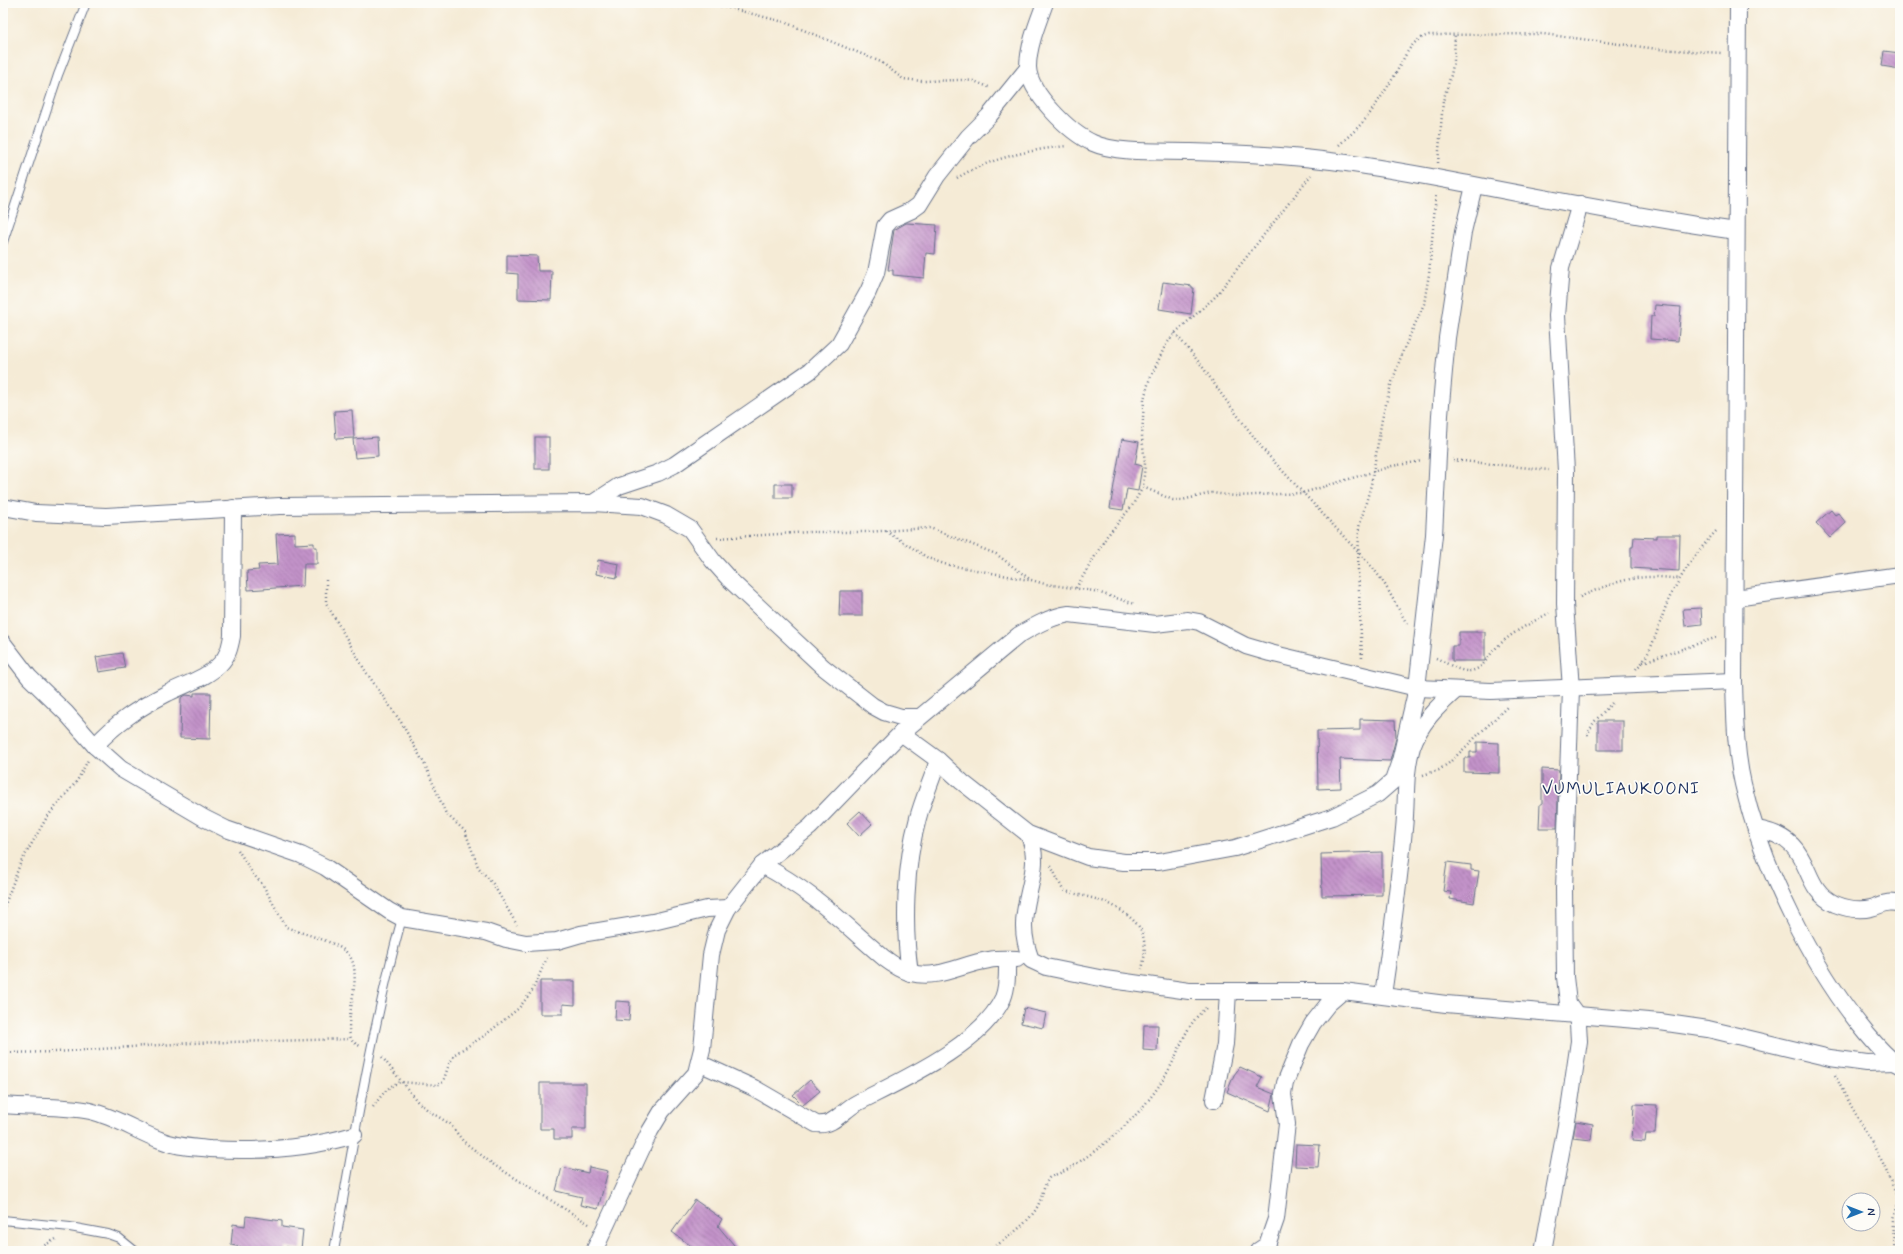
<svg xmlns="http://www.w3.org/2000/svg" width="1903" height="1254" viewBox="0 0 1903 1254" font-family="Mynerve,sans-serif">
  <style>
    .building { fill: url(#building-back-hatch) }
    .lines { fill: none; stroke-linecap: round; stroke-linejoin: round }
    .service-casing { stroke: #677188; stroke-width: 10 }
    .minor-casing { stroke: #677188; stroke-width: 18 }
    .path { stroke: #677188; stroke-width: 2.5; stroke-dasharray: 1 3; stroke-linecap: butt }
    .service { stroke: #fff; stroke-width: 8 }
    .minor { stroke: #fff; stroke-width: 16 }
    .labels { text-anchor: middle; stroke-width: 3.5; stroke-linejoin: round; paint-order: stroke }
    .quarter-label { font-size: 17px; letter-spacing: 1px; fill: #1b2f5e; stroke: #fdfcf7 }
  </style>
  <defs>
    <pattern id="building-back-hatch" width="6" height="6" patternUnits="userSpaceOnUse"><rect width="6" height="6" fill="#c393c9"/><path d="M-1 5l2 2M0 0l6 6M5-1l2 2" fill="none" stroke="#9e78a6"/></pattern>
  </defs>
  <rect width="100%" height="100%" fill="#fdfcf7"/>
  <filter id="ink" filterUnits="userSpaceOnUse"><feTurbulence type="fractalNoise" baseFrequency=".025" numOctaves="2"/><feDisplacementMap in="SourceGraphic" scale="8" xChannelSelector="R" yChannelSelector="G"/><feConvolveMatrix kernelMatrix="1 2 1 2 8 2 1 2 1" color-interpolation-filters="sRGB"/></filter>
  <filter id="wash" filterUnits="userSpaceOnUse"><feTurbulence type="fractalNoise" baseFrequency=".012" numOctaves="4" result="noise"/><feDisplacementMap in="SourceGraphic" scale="16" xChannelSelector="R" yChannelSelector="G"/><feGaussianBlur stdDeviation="0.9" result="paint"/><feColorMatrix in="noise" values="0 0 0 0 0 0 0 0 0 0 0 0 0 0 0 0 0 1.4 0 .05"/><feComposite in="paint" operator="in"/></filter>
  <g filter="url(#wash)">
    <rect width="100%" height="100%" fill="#f5ebd6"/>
    <g id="blocks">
      <!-- building -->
      <g class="building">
        <path d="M1884,51L1900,53V69L1882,66Z"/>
        <path d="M906,223L937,225L935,254L926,253L924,278L893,275V270H888L894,230Z"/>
        <path d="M507,255L537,256L538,271H552L551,300L518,299V274L507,273Z"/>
        <path d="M1163,282L1192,286V288H1194L1191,314L1159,309Z"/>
        <path d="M1655,305L1681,307L1678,341L1650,339L1651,316H1654Z"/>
        <path d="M352,410L354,438L336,439L334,411Z"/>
        <path d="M377,437L378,456L355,458L353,439Z"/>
        <rect x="535" y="437" width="14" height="32"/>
        <path d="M1122,439L1139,442L1135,464L1142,466L1138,491L1127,489L1123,510L1110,508Z"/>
        <rect x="775" y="484" width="17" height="14"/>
        <path d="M1831,510L1835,515L1838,513L1846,523L1830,538L1816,523Z"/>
        <path d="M295,533V544L314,543V547H317V564H304L303,586L248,590L247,571L259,570L258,565L278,564L276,534Z"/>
        <path d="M1656,535H1680L1679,571L1631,568V547H1633L1634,537L1656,538Z"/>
        <path d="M598,560L619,564L617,578L596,574Z"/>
        <path d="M840,591H862V616H839Z"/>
        <path d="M1701,608L1702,624L1685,626L1683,609Z"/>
        <path d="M1459,632H1485V661H1452V646H1459Z"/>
        <path d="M122,653L125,668L99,672L96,657Z"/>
        <path d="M194,693H211L210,739L180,738L181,698L186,695L194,696Z"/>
        <path d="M1360,719L1395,720L1396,738L1390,761L1340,759L1341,788L1318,789L1317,731L1360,730Z"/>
        <rect x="1598" y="721" width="25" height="29"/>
        <path d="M1477,742L1499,743V773L1464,772V758H1470V752H1477Z"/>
        <path d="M1542,769L1559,770L1557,828H1539L1540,804H1542Z"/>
        <path d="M860,811L872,824L859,836L847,823Z"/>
        <path d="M1382,852V895L1322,896L1321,854Z"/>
        <path d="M1447,862L1471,865V870L1479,871L1474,903L1450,899L1451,892L1443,891Z"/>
        <path d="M540,981H575V1005L563,1004V1014H540Z"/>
        <path d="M616,1001L630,1002L629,1021L615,1020Z"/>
        <path d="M1024,1008L1046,1013L1043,1028L1021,1023Z"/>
        <path d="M1144,1025H1158L1157,1051L1143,1050Z"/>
        <path d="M1240,1067L1262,1077L1257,1087L1274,1094L1270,1111L1227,1092L1234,1075Z"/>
        <path d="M810,1080L820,1091L803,1105L793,1095Z"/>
        <path d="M540,1083H586V1129H572V1139H554V1129H540Z"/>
        <path d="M1634,1104L1657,1105L1655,1134H1646L1645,1142L1632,1141Z"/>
        <path d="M1576,1121L1593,1124L1591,1140L1573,1138Z"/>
        <path d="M1296,1144L1320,1145L1318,1167L1295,1166Z"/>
        <path d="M562,1167L588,1173L589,1167L608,1171L598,1209L580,1205L582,1197L556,1191Z"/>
        <path d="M695,1200L722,1219L718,1226L739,1251H698L672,1232Z"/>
        <path d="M246,1216L282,1221V1227L303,1230L301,1249L286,1247L285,1251H251V1249L231,1245L233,1224L245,1226Z"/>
      </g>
    </g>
  </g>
  <g filter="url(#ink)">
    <use href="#blocks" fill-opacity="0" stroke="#677188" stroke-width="1"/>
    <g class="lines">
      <defs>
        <g id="service">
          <path d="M3,242L58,75L86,3"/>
          <path d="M3,1220L70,1227L108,1234L119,1238L135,1251"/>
          <path d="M334,1251C354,1139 372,1027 402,918"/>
        </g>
        <g id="minor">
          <path d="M1045,3C1038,22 1028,46 1028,67C1029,93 1070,133 1093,143C1117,154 1163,151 1191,152C1234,153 1279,155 1322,160C1377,166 1430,177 1485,187C1568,203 1652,219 1736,231"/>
          <path d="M1738,3L1734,681C1735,715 1735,750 1743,784C1762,867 1812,968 1867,1034C1876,1044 1887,1059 1900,1065"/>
          <path d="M593,503L619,486L658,473L674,465L810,371L839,344L868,292L876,273L885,226L890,220L912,210L919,205L937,176L968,137L989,116L1028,68"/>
          <path d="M3,507L36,513L106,516L280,506L593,503L642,506L666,515L690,529L713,561L730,580L823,667L873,706L884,712L901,717H919"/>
          <path d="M1735,598L1900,575"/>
          <path d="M3,643L29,677L66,713L95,746L121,769L204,818L226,829L301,855L325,867L389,911L402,918L486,932L506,939L526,943L557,941L581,934L653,922L707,909L728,908"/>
          <path d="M901,733L938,760L962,782L1028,834L1088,857L1124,862H1159L1235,848L1332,817L1378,794L1393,781L1400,761L1417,688L1434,535L1440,415L1447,338L1463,232L1474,186"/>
          <path d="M95,746C117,722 137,709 166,694C183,685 207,678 220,664C228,656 230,647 232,636L233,508"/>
          <path d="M1756,829C1818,839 1796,886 1835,904C1845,908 1859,911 1871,908C1882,905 1887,900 1900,904"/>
          <path d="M1028,834C1044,866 1023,894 1024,927C1024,939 1027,949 1031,960L1046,967L1105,979L1189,991H1343L1446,1004L1660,1022L1708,1029L1830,1058L1867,1063L1895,1062"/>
          <path d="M762,865C811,890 843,923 884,958C892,964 901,970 911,973C938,980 962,964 989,960C998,958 1007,959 1017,959"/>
          <path d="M910,973C903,925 905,865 918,818C923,799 932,780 938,760"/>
          <path d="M1383,995C1391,940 1399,885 1404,829C1407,802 1404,773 1412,747C1420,723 1437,707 1456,690"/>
          <path d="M699,1063L754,1088L816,1124C833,1127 843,1110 857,1103C902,1080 981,1045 1003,998C1008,986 1007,971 1007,959"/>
          <path d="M1214,1100L1225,1044L1228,991"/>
          <path d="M3,1105C32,1108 62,1105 90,1111C116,1117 136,1131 160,1140C176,1147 193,1147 210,1149C260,1152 307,1149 354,1135"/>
          <path d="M594,1251L650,1131L662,1111L696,1073L702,1049L711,955L717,930L728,908L762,865L810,827L901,733L1019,635C1036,625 1050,617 1069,614L1155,624L1188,620L1199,622L1246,646L1270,653L1417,688L1491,691L1734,681"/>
          <path d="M1258,1251L1267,1245L1276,1219L1287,1124L1283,1094L1285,1083L1301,1044L1313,1023L1328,1004L1343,991"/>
          <path d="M1543,1251L1569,1109L1579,1041L1578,1023L1576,1014L1568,1003L1565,977L1564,889L1571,689L1565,604L1566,471L1557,316L1561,268L1580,204"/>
        </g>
      </defs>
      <!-- service casing -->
      <use href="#service" class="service-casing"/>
      <!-- minor casing -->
      <use href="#minor" class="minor-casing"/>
      <!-- path -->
      <g class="path">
        <path d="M709,3L784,22L881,62L903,79L922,81L961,80L974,81L991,88"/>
        <path d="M1339,145C1351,134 1364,123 1373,109C1381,97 1389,85 1396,73C1405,57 1410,40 1429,35L1543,34L1658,49L1722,53"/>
        <path d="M1438,163L1443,101L1451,75L1454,60L1455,35"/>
        <path d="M957,178C990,158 1029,150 1067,146"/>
        <path d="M1175,333L1202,366L1222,395L1266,453L1373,568L1384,583L1407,624"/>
        <path d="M1453,460L1549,470"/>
        <path d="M1143,487L1173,500H1182L1212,493L1235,496L1303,493L1392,466L1422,461"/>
        <path d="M886,531L928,558L944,564L1029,580"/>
        <path d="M717,538L810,532H866L930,528L996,554L1031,580L1045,584L1094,591L1135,604"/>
        <path d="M326,580V603L366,672L401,722L426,767L446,814L465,831L478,867L493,884L517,925"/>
        <path d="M1076,588L1107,536L1132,506L1143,487L1145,463L1142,437L1144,399L1149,381L1165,346L1175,333L1215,297L1311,175"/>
        <path d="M1580,597C1619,580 1637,573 1680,579"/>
        <path d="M1362,658L1358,570L1359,527L1371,485L1382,419L1391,385L1403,351L1424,304L1429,274L1436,194"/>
        <path d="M1436,658C1446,662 1459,672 1470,671C1484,669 1487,657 1495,649C1510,633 1531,623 1549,613"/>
        <path d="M1643,662L1718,637"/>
        <path d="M1636,669C1638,666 1642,664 1644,660C1655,643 1660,620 1668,601C1681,574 1698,550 1718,529"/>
        <path d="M1587,735L1594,722L1612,703"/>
        <path d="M1423,775L1439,770L1449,763L1507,707"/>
        <path d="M238,850L253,874L263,885L286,927C303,934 331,940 345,951C369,970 339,1024 353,1042L360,1046"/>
        <path d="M1051,866L1063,890C1077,895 1091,897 1105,902C1116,906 1139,921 1142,933C1146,944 1145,957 1142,969"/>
        <path d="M3,910L20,864L47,817L77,781L88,760"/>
        <path d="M3,1053L55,1052L190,1043L350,1039"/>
        <path d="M382,1057L417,1101L429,1111L450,1124L463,1141L494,1165L589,1224"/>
        <path d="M1835,1075L1844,1093L1882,1161L1897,1193L1898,1200L1894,1218L1893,1251"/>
        <path d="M373,1107C381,1096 388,1085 401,1082L437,1085L443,1082L449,1064L455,1054L484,1036L519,1008L532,991L547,958"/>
        <path d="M34,1251L56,1239"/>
        <path d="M990,1251C1005,1238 1023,1228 1034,1212C1042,1202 1042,1188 1049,1178C1055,1174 1062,1173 1068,1169C1107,1145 1144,1113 1167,1073C1180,1051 1184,1026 1206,1008"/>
      </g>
      <!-- service -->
      <use href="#service" class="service"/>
      <!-- minor -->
      <use href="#minor" class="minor"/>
    </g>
  </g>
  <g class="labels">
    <!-- quarter labels -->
    <g class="quarter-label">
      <text x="1621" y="794">VUMULIAUKOONI</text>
    </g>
  </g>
  <!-- margin -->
  <rect width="1903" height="1254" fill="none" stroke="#fdfcf7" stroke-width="16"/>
  <!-- north arrow -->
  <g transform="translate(1861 1212) rotate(90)"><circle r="19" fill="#fdfcf7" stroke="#a3aaba"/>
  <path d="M0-3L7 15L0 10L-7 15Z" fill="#1f6fb2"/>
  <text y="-6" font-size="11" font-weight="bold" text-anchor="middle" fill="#1b2f5e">N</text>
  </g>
</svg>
